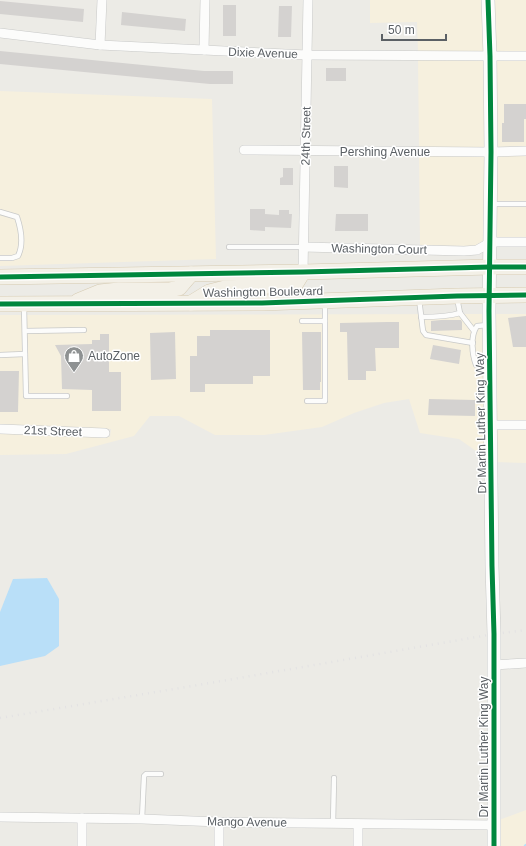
<svg xmlns="http://www.w3.org/2000/svg" width="526" height="846" viewBox="0 0 526 846" font-family="Arial,sans-serif">
  <style>
    .commercial { fill: #f6f0de }
    .water { fill: #b9dff8 }
    .lines { fill: none; stroke-linecap: round; stroke-linejoin: round }
    .stream { stroke: #b9dff8; stroke-width: 2.5 }
    .building { fill: #d4d2d0 }
    .lane-casing { stroke: #c8c9c8; stroke-width: 6 }
    .street-casing { stroke: #c8c9c8; stroke-width: 10 }
    .secondary-casing { stroke: #c7c8c7; stroke-width: 14 }
    .primary-casing { stroke: #d6cbb2; stroke-width: 16 }
    .lane { stroke: #fcfcfb; stroke-width: 4.5 }
    .street { stroke: #fcfcfb; stroke-width: 9 }
    .secondary { stroke: #fcfcfb; stroke-width: 13 }
    .primary { stroke: #f3f0e7; stroke-width: 15 }
    .rail { stroke: #e3e2e3; stroke-width: 2.5; stroke-dasharray: 1 5; stroke-linecap: butt }
    .cycleway-casing { stroke: #fff; stroke-width: 8 }
    .cycleway { stroke: #00873e; stroke-width: 5 }
    .labels { text-anchor: middle; stroke-width: 3; stroke-linejoin: round; paint-order: stroke }
    .street-label { font-size: 12px; fill: #5b6065; stroke: #fff }
    .poi-label { font-size: 12px; fill: #5b6065; stroke: #fff; text-anchor: start }
  </style>
  <rect width="100%" height="100%" fill="#ecebe6"/>
  <!-- commercial -->
  <g class="commercial">
    <path d="M370,0H483L485,51H418L417,22L370,23Z"/>
    <path d="M493,0H526V52L495,51Z"/>
    <path d="M418,60H485L486,147H419Z"/>
    <path d="M495,60L526,61V146L496,147Z"/>
    <path d="M0,91L212,99L216,259L0,266Z"/>
    <path d="M526,155V237H496V156Z"/>
    <path d="M419,156H486V239L475,246L420,245Z"/>
    <path d="M484,314L486,458L459,439L420,433L409,399L384,403L354,413L322,427L264,435H215L179,416H150L134,436L66,454L0,455V433L110,437L111,429L0,424V315Z"/>
    <path d="M494,314H526V463L496,462Z"/>
    <path d="M526,810V846H500L499,820Z"/>
  </g>
  <!-- water -->
  <path class="water" d="M47,578L59,599V646L45,656L0,666V612L13,579Z"/>
  <g class="lines">
    <!-- stream -->
    <path class="stream" d="M525,846L526,845"/>
  </g>
  <!-- building -->
  <g class="building">
    <path d="M0,1L84,9L83,22L0,14Z"/>
    <rect x="223" y="5" width="13" height="31"/>
    <path d="M279,6H292L291,37H278Z"/>
    <path d="M122,12L186,19L185,31L121,25Z"/>
    <path d="M0,51L204,71H233V84H210L0,64Z"/>
    <rect x="326" y="68" width="20" height="13"/>
    <path d="M504,104H526V119H524V142H502V123H504Z"/>
    <path d="M334,166H348V188L334,187Z"/>
    <path d="M283,168H293V185H280V178L283,177Z"/>
    <path d="M250,209H265V214L279,215V210H289V214H292L291,228L265,227V231L250,230Z"/>
    <path d="M336,214H368V231H335Z"/>
    <path d="M526,316V347H513L508,318Z"/>
    <path d="M441,320H461L462,322V330L431,331V321Z"/>
    <path d="M387,322H399V348H375L376,371H366V380H348L347,332H340V323Z"/>
    <path d="M210,330H270V376H253V384H205V392H190V356H197V336H210Z"/>
    <path d="M175,332L176,379L151,380L150,333Z"/>
    <path d="M302,332H321V382H320V390H303Z"/>
    <path d="M100,334H109V372H121V411H92V390L62,389L61,356L55,345L92,344V340H100Z"/>
    <path d="M433,345L461,350L459,364L430,359Z"/>
    <path d="M0,371H19L18,412H0Z"/>
    <path d="M429,399L475,400V416L428,415Z"/>
  </g>
  <g class="lines">
    <defs>
      <g id="lane">
        <path d="M492,204H526"/>
        <path d="M0,212L17,217C21,229 24,244 18,256L12,258H0"/>
        <path d="M229,247H303"/>
        <path d="M457,298L460,313L474,331"/>
        <path d="M419,299L423,331L426,335L473,343"/>
        <path d="M24,306L26,396H67"/>
        <path d="M421,317C434,317 447,317 460,313"/>
        <path d="M302,321H325"/>
        <path d="M488,325L477,326C470,336 472,354 476,365L481,367L489,368"/>
        <path d="M25,331L84,330"/>
        <path d="M0,355L25,354"/>
        <path d="M307,401H325V303"/>
        <path d="M142,819L144,776L146,774H161"/>
        <path d="M333,824L334,778"/>
      </g>
      <g id="street">
        <path d="M0,33L100,45L204,50L307,55L526,56"/>
        <path d="M100,45L102,0"/>
        <path d="M204,50L205,0"/>
        <path d="M244,150L491,152L526,151"/>
        <path d="M303,247L464,251L477,250L491,242H526"/>
        <path d="M303,272L308,0"/>
        <path d="M491,425H526"/>
        <path d="M0,429L105,433"/>
        <path d="M494,665L526,663"/>
        <path d="M0,817L142,819L219,822L494,825"/>
        <path d="M82,818V846"/>
        <path d="M219,822V846"/>
        <path d="M358,824V846"/>
      </g>
      <path id="secondary" d="M488,0L490,56L491,152L489,311L492,566L494,634V846"/>
      <g id="primary">
        <path d="M0,277L303,272L490,267H526"/>
        <path d="M78,301L100,292L119,290H169L179,288L191,274"/>
        <path d="M191,303L209,292L225,288L295,285L303,272"/>
        <path d="M0,304L262,303L457,296L526,295"/>
      </g>
    </defs>
    <!-- lane casing -->
    <use href="#lane" class="lane-casing"/>
    <!-- street casing -->
    <use href="#street" class="street-casing"/>
    <!-- secondary casing -->
    <use href="#secondary" class="secondary-casing"/>
    <!-- primary casing -->
    <use href="#primary" class="primary-casing"/>
    <!-- lane -->
    <use href="#lane" class="lane"/>
    <!-- street -->
    <use href="#street" class="street"/>
    <!-- secondary -->
    <use href="#secondary" class="secondary"/>
    <!-- primary -->
    <use href="#primary" class="primary"/>
    <!-- rail -->
    <path class="rail" d="M0,718L210,683L494,634L526,630"/>
    <defs>
      <g id="cycleway">
        <path d="M488,0L490,56L491,152L489,311L492,566L494,634V846"/>
        <path d="M0,277L303,272L490,267H526"/>
        <path d="M0,304L262,303L457,296L526,295"/>
      </g>
    </defs>
    <!-- cycleway casing -->
    <use href="#cycleway" class="cycleway-casing"/>
    <!-- cycleway -->
    <use href="#cycleway" class="cycleway"/>
  </g>
  <!-- icons -->
  <defs>
    <symbol id="shop-pin" viewBox="-11 -11 22 30"><path d="M0 17L-7.5 6A9.5 9.5 0 1 1 7.5 6Z" fill="#8e9192" stroke="#fff"/><path d="M-5-2.5h2.3a2.7 3.5 0 0 1 5.4 0H5L5.5 6h-11ZM-1.5-2.5h3a1.5 2.3 0 0 0-3 0Z" fill="#fff"/></symbol>
  </defs>
  <g fill-rule="evenodd">
    <use href="#shop-pin" x="63" y="345" width="22" height="30"/>
  </g>
  <g class="labels">
    <!-- street labels -->
    <g class="street-label">
      <text transform="translate(263 53) rotate(2)" y="4">Dixie Avenue</text>
      <text transform="translate(306 136) rotate(-89)" y="4">24th Street</text>
      <text x="385" y="156">Pershing Avenue</text>
      <text transform="translate(379 249) rotate(1)" y="4">Washington Court</text>
      <text transform="translate(263 292) rotate(-1)" y="4">Washington Boulevard</text>
      <text transform="translate(481 423) rotate(-91)" y="4">Dr Martin Luther King Way</text>
      <text transform="translate(53 431) rotate(2)" y="4">21st Street</text>
      <text transform="translate(484 747) rotate(-90)" y="4">Dr Martin Luther King Way</text>
      <text transform="translate(247 822) rotate(1)" y="4">Mango Avenue</text>
    </g>
    <!-- poi labels -->
    <g class="poi-label">
      <text x="88" y="360">AutoZone</text>
    </g>
  </g>
  <!-- scale -->
  <path d="M382 34v6h64v-6" fill="none" stroke="#5b6065" stroke-width="2"/>
  <text x="388" y="34" font-size="12" fill="#5b6065" stroke="#ffffff" stroke-width="3" paint-order="stroke">50 m</text>
</svg>
